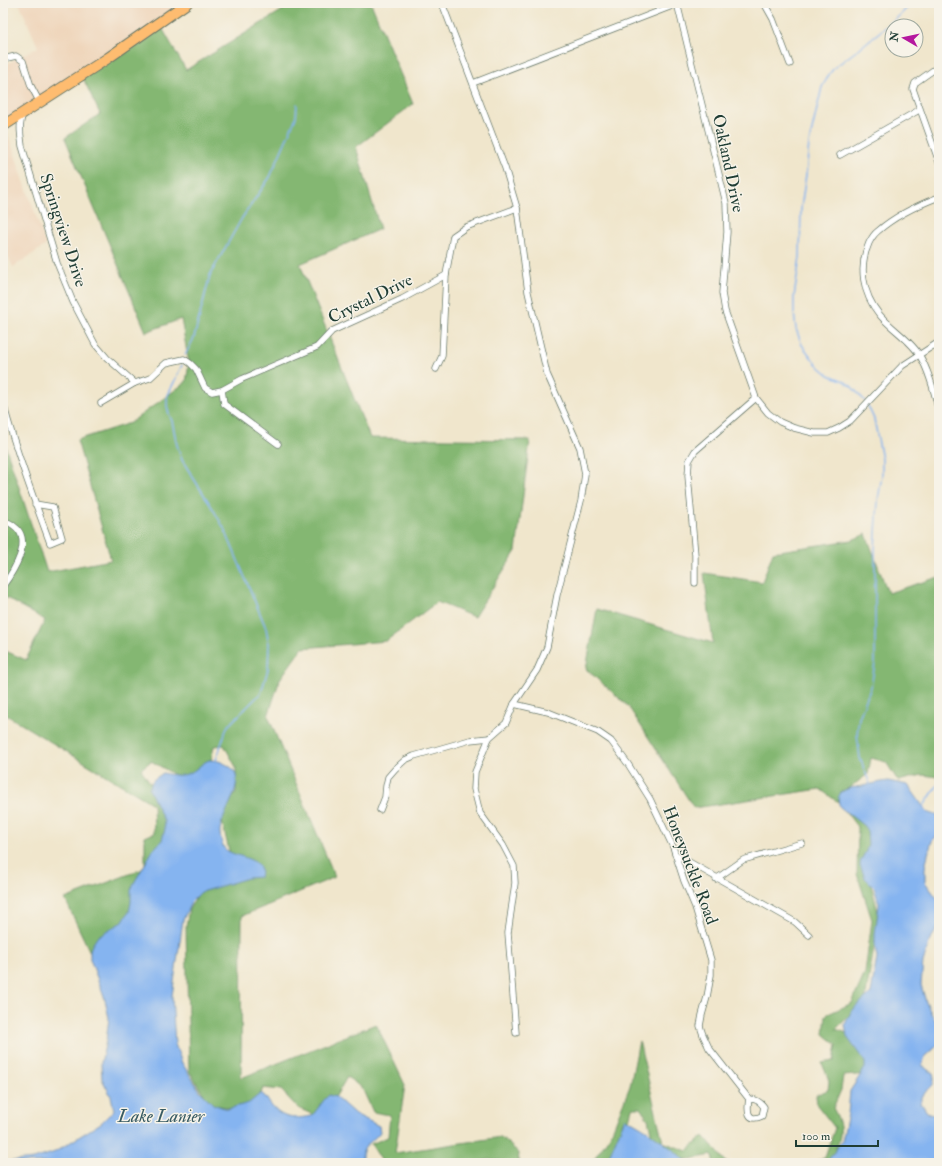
<svg xmlns="http://www.w3.org/2000/svg" width="942" height="1166" viewBox="0 0 942 1166" font-family="'IM FELL Double Pica',serif">
  <style>
    .built { fill: #efd6bb }
    .forest { fill: #84b772; stroke: #527a53 }
    .water { fill: #85b4f0; stroke: #527892 }
    .lines { fill: none; stroke-linecap: round; stroke-linejoin: round }
    .stream { stroke: #85b4f0; stroke-width: 1.5 }
    .street-casing { stroke: #687869; stroke-width: 7 }
    .highway-casing { stroke: #687869; stroke-width: 12 }
    .street { stroke: #fff; stroke-width: 5.5 }
    .highway { stroke: #febc70; stroke-width: 10 }
    .labels { text-anchor: middle; stroke-width: 3; stroke-linejoin: round; paint-order: stroke }
    .street-label { font-size: 17px; fill: #1f3d34; stroke: #f7f3e8 }
    .water-label { font-size: 18px; font-style: italic; fill: #385b63; stroke: #f7f3e8 }
  </style>
  <rect width="100%" height="100%" fill="#f7f3e8"/>
  <filter id="ink" filterUnits="userSpaceOnUse"><feTurbulence type="fractalNoise" baseFrequency=".025" numOctaves="2"/><feDisplacementMap in="SourceGraphic" scale="8" xChannelSelector="R" yChannelSelector="G"/><feConvolveMatrix kernelMatrix="1 2 1 2 8 2 1 2 1" color-interpolation-filters="sRGB"/></filter>
  <filter id="wash" filterUnits="userSpaceOnUse"><feTurbulence type="fractalNoise" baseFrequency=".012" numOctaves="4" result="noise"/><feDisplacementMap in="SourceGraphic" scale="16" xChannelSelector="R" yChannelSelector="G"/><feGaussianBlur stdDeviation="0.9" result="paint"/><feColorMatrix in="noise" values="0 0 0 0 0 0 0 0 0 0 0 0 0 0 0 0 0 1.4 0 .05"/><feComposite in="paint" operator="in"/></filter>
  <g filter="url(#wash)">
    <rect width="100%" height="100%" fill="#f0e6cc"/>
    <!-- built -->
    <path class="built" d="M19,3H195L162,28L5,126L46,245L13,267L3,246V66L38,47Z"/>
    <!-- forest -->
    <g class="forest">
      <path d="M294,3H371L413,104L356,147L380,229L300,264L370,438L530,440L516,551L474,617L437,602L386,641L302,648L280,679L268,716L335,877L242,916L241,1078L376,1024L405,1085L395,1153L501,1137L519,1153L518,1163C505,1163 490,1156 477,1163H383L371,1144L388,1137L390,1115L373,1112L362,1088L347,1077L336,1096L314,1115L298,1108L281,1090L263,1088L258,1101L239,1110L210,1104L189,1071L186,926L189,909L204,885L232,863L221,817L236,792V767L224,745L214,746L209,771L194,782L175,775L151,761L141,769L151,784L165,795L173,812L110,995L65,899L145,868V837L154,833L153,804L3,713V650L26,660L45,620L3,596V439L47,572L111,560L77,440L130,423L186,382L189,364L181,319L146,332L65,138L100,114L83,78L162,28L186,70Z"/>
      <path d="M866,534L888,593L939,577V777L922,775L898,781L886,762L871,758L868,774L852,786L841,792L861,813L874,846L865,861L880,920L875,942L865,1000L836,1029L852,1035L869,1049L868,1074L843,1076L841,1090L833,1108C846,1131 840,1140 829,1163H811L825,1157L835,1128L817,1105L816,1095L828,1090L829,1081L822,1063L834,1061L837,1045L824,1034L826,1015L852,1003L865,973L872,920L857,874L858,828L839,803L820,789L694,808L628,706L586,669L597,609L713,643L704,573L762,582L773,552L852,540Z"/>
      <path d="M639,1041L663,1142L687,1151L704,1136L727,1163H714L712,1155L691,1159L672,1160L654,1144L648,1119L640,1108H632L628,1123L608,1163H591L611,1134L630,1086Z"/>
    </g>
    <!-- water -->
    <g class="water">
      <path d="M209,760C218,760 222,762 229,766C251,780 218,816 220,834C221,839 222,846 225,849C235,858 266,857 260,877L248,878L201,892L191,902L183,920L172,996L175,1044L182,1063L200,1091L213,1104L227,1109L249,1103L261,1093C266,1096 267,1100 271,1105C283,1120 294,1119 312,1116L324,1100L329,1095L336,1097L355,1114L379,1126L380,1132C373,1142 358,1147 363,1163H3V1162L34,1159L55,1152L101,1123L114,1110L111,1096L102,1079L101,1063L106,1041L109,1018L104,996L90,959V950L92,945L98,936L122,922L129,912L131,902V890L134,883L153,850L162,840L165,829L164,821L149,789L153,780L163,773C176,776 186,777 196,769C201,765 204,762 209,760Z"/>
      <path d="M888,781L908,785L927,812L939,816V834L932,841L928,854L925,868V882L939,901V926L930,940L923,962L921,985L926,1002L933,1017L939,1025V1041L938,1045L925,1057L922,1065L928,1070L933,1073C937,1087 929,1087 921,1097V1103L927,1112L939,1117V1163H826L842,1141L848,1114L850,1091L865,1068V1062L847,1037L845,1024L852,1010L871,993L877,958L875,946V934L879,904L874,887L865,878L860,865L861,860L866,851L868,844L867,831L864,826L840,807C833,789 850,788 863,786C871,784 880,782 888,781Z"/>
      <path d="M625,1118C649,1129 668,1146 689,1163H606Z"/>
    </g>
    <g class="lines">
      <!-- stream -->
      <g class="stream">
        <path d="M185,355L194,338L210,275L242,218L270,177L294,122L296,117L297,104"/>
        <path d="M182,365L167,397V406L169,414L172,421L177,445L182,460L213,509L225,530L266,628L269,644L268,669L261,693L227,727L216,760"/>
        <path d="M865,401L851,386L844,381L829,375L817,365L802,345L796,329L794,313V297L800,257L801,208L806,175L809,143L822,87L830,73L835,67L855,52L899,16L912,3"/>
        <path d="M867,404L874,419L882,459V475L878,500L875,549V663L871,687L859,718L857,734L860,758L870,784"/>
        <path d="M923,807L939,783"/>
      </g>
    </g>
  </g>
  <g filter="url(#ink)">
    <g class="lines">
      <defs>
        <g id="street">
          <path d="M677,3L726,203L727,232L722,293L725,311L756,398L768,413L780,422L794,428L814,433H828L839,428L850,421L902,366L939,342"/>
          <path d="M764,3L773,19L790,64"/>
          <path d="M3,59L16,56L23,61L31,86L40,103"/>
          <path d="M939,66L915,83L913,89L939,162"/>
          <path d="M473,83L680,3"/>
          <path d="M23,115C18,124 21,137 22,146L57,263L73,302L95,344L107,358L135,383"/>
          <path d="M840,155L919,110"/>
          <path d="M939,197C918,205 895,216 878,231C874,234 871,239 869,243C858,267 863,294 879,314C890,328 911,340 920,356C930,373 935,394 939,413"/>
          <path d="M436,369L442,356L446,275L453,236L466,227L517,208"/>
          <path d="M222,390L224,404L278,444"/>
          <path d="M3,403C16,451 33,497 50,543L62,538L53,507L35,504"/>
          <path d="M101,403L135,383L150,378L166,363L184,359L190,363L196,369L205,388L212,392L222,390L242,379L317,347L332,331L402,299L446,275"/>
          <path d="M3,521C8,521 10,523 14,526C34,540 13,572 3,586"/>
          <path d="M695,583V555L688,476L689,461L695,451L756,398"/>
          <path d="M514,704L548,712L598,732L611,741L628,764L650,799L673,847L684,881L695,907L711,960V975L707,997L702,1015L700,1026L703,1035L709,1048L749,1099C747,1110 747,1123 762,1116L764,1107C760,1101 756,1099 749,1099"/>
          <path d="M489,738L475,772L474,789L480,813L503,845L514,866L515,883L508,933L516,1033"/>
          <path d="M380,810L385,797L386,786L388,777L395,769L405,760L414,756L470,740L489,738L506,723L514,704L537,670L547,647L557,595L581,501L585,474L580,448L547,374L528,292L517,208L505,168L442,3"/>
          <path d="M675,854L795,922L809,935"/>
          <path d="M716,879L743,860L802,843"/>
        </g>
        <path id="highway" d="M3,126L108,58L187,3"/>
      </defs>
      <!-- street casing -->
      <use href="#street" class="street-casing"/>
      <!-- highway casing -->
      <use href="#highway" class="highway-casing"/>
      <!-- street -->
      <use href="#street" class="street"/>
      <!-- highway -->
      <use href="#highway" class="highway"/>
    </g>
  </g>
  <g class="labels">
    <!-- street labels -->
    <g class="street-label">
      <text transform="translate(729 163) rotate(78)" y="6">Oakland Drive</text>
      <text transform="translate(64 230) rotate(72)" y="6">Springview Drive</text>
      <text transform="translate(370 298) rotate(-26)" y="6">Crystal Drive</text>
      <text transform="translate(691 865) rotate(69)" y="6">Honeysuckle Road</text>
    </g>
    <!-- water labels -->
    <g class="water-label">
      <text x="161" y="1122">Lake Lanier</text>
    </g>
  </g>
  <!-- margin -->
  <rect width="942" height="1166" fill="none" stroke="#f7f3e8" stroke-width="16"/>
  <!-- north arrow -->
  <g transform="translate(904 38) rotate(279)"><circle r="19" fill="#f7f3e8" stroke="#a1aaa0"/>
  <path d="M0-3L7 15L0 10L-7 15Z" fill="#b5179e"/>
  <text y="-6" font-size="11" font-weight="bold" text-anchor="middle" fill="#1f3d34">N</text>
  </g>
  <!-- scale -->
  <path d="M796 1140v6h82v-6" fill="none" stroke="#1f3d34" stroke-width="2"/>
  <text x="802" y="1140" font-size="12" fill="#1f3d34" stroke="#f7f3e8" stroke-width="3" paint-order="stroke">100 m</text>
</svg>
